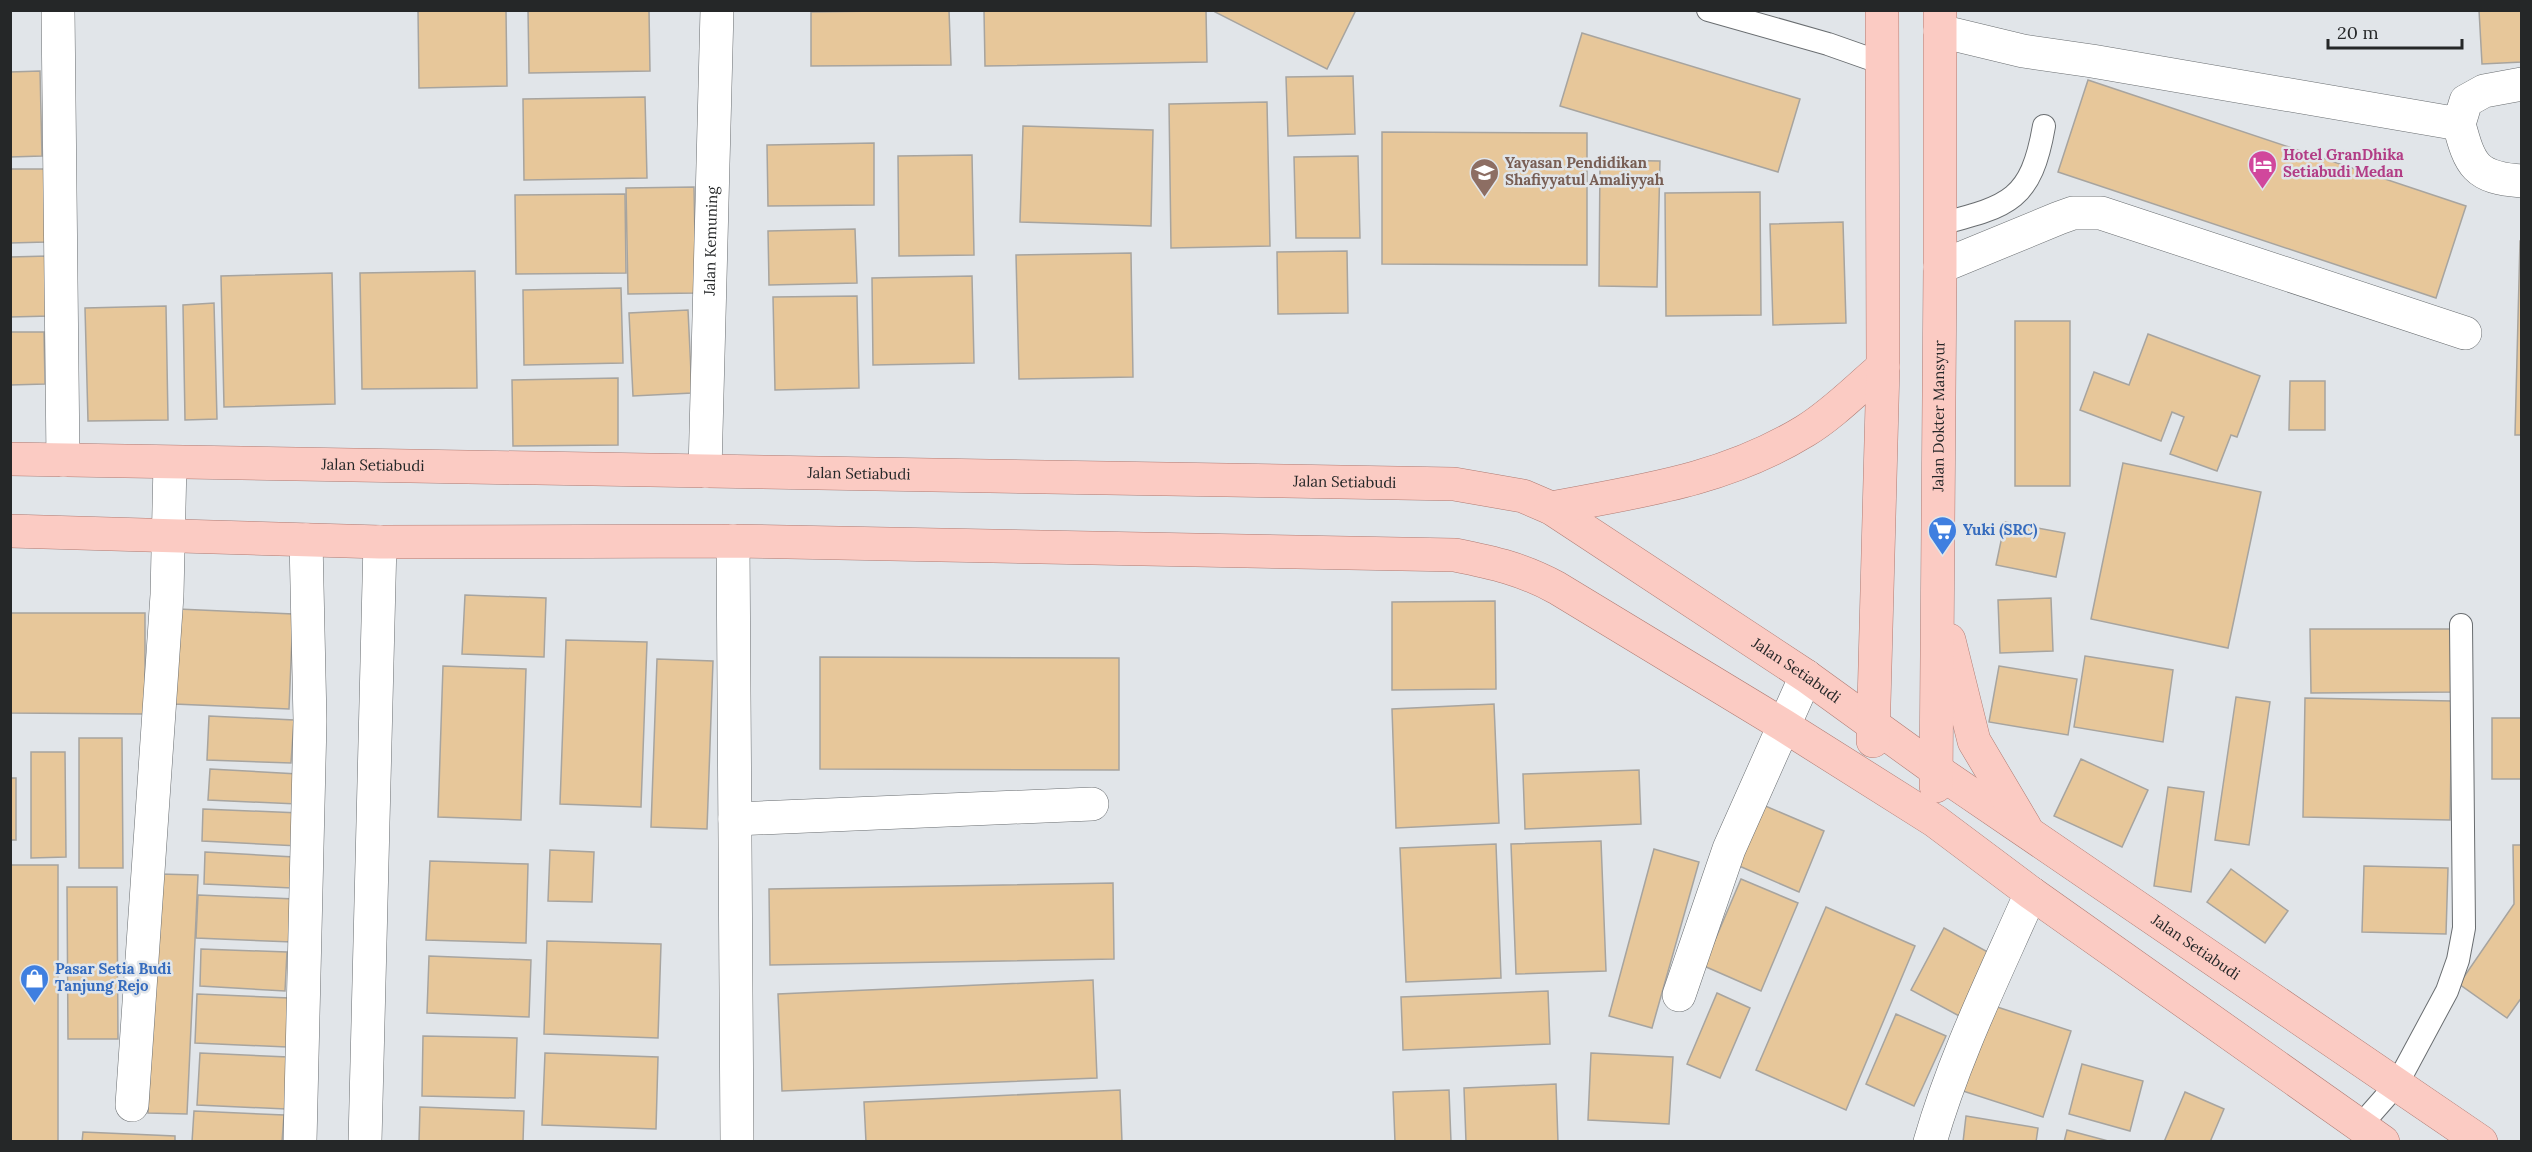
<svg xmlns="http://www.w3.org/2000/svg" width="2532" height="1152" viewBox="0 0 2532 1152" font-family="Lora,serif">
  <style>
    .building { fill: #e7c79a; stroke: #a7a49f; stroke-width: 1.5 }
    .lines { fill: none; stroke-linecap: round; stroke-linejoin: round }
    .service-casing { stroke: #696d70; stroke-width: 24 }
    .minor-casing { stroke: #696d70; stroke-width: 34 }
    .primary-casing { stroke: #af7b73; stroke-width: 34 }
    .service { stroke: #fff; stroke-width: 22 }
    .minor { stroke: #fff; stroke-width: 33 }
    .primary { stroke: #fbcbc3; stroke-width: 33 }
    .labels { text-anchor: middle; stroke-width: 5; stroke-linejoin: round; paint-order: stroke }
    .hotel-label { font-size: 15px; font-weight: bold; fill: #b23c85; stroke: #e1e5e9; text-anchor: start }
    .education-label { font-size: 15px; font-weight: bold; fill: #785e54; stroke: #e1e5e9; text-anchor: start }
    .street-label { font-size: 15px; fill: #252728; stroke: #e1e5e9 }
    .shop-label { font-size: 15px; font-weight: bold; fill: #366cbe; stroke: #e1e5e9; text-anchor: start }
  </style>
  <rect width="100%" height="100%" fill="#e1e5e9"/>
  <!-- building -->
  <g class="building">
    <path d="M418,10H506L507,86L419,88Z"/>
    <path d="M528,10H649L650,71L529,73Z"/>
    <path d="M949,10L951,65L811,66V12Z"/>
    <path d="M984,10H1206L1207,62L985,66Z"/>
    <path d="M1216,10H1356L1327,69L1215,12Z"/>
    <path d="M2479,10H2522V62L2482,64Z"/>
    <path d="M1582,33L1800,99L1778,172L1560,106Z"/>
    <path d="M40,71L42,156L10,157V72Z"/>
    <path d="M1353,76L1355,134L1288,136L1286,77Z"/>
    <path d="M2088,80L2466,206L2436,298L2058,172Z"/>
    <path d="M645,97L647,178L524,180L523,99Z"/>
    <path d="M1267,102L1270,246L1171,248L1169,104Z"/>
    <path d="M1023,126L1153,130L1151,226L1020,222Z"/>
    <path d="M1382,132L1587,133V265L1382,264Z"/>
    <path d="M874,143V205L768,206L767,145Z"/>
    <path d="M972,155L974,255L899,256L898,156Z"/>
    <path d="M1358,156L1360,238H1296L1294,157Z"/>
    <path d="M1600,160L1660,161L1657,287L1599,286Z"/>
    <path d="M10,169H45L46,242L10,243Z"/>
    <path d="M694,187L696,293L628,294L626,188Z"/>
    <path d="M1760,192L1761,315L1666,316L1665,193Z"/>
    <path d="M625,194L626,273L516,274L515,195Z"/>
    <path d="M1843,222L1846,323L1773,325L1770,224Z"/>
    <path d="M855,229L857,283L769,285L768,231Z"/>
    <path d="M2520,241H2522V435H2515Z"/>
    <path d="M1347,251L1348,313L1278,314L1277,252Z"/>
    <path d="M1131,253L1133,377L1019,379L1016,255Z"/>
    <path d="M48,256L50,316L10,317V257Z"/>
    <path d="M475,271L477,388L362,389L360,273Z"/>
    <path d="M332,273L335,404L224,407L221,276Z"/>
    <path d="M972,276L974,363L873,365L872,278Z"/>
    <path d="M621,288L623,363L524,365L523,290Z"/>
    <path d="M857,296L859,388L775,390L773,297Z"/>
    <path d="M214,303L217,419L185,420L183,305Z"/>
    <path d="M166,306L168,420L88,421L85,308Z"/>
    <path d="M688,310L692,393L633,396L629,313Z"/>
    <rect x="2015" y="321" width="55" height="165"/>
    <path d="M10,332H44L45,384L10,385Z"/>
    <path d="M2148,334L2260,376L2237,437L2231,435L2217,471L2170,454L2184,417L2172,412L2161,441L2080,410L2094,372L2129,385Z"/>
    <path d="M618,378V445L513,446L512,380Z"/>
    <path d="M2290,381H2325V430H2289Z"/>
    <path d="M2123,463L2261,492L2228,648L2091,619Z"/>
    <path d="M2005,522L2065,533L2056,577L1996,565Z"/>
    <path d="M465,595L546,598L544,657L462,654Z"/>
    <path d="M2051,598L2053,651L2000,653L1998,600Z"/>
    <path d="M1495,601L1496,689L1392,690V602Z"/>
    <path d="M178,609L293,614L289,709L174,704Z"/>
    <path d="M10,613H145V714L10,713Z"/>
    <path d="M2310,629H2456L2457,692L2311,693Z"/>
    <path d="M566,640L647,642L641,807L560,804Z"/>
    <path d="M2085,656L2173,670L2163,742L2074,727Z"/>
    <path d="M820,657L1119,658V770L820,769Z"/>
    <path d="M657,659L713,661L707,829L651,827Z"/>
    <path d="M443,666L526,669L521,820L438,817Z"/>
    <path d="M1999,666L2077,679L2068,735L1989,722Z"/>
    <path d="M2236,697L2270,702L2249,845L2215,840Z"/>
    <path d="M2305,698L2452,701L2450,820L2303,817Z"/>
    <path d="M1494,704L1499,823L1396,828L1392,709Z"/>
    <path d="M209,716L294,720L291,763L207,760Z"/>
    <rect x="2492" y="718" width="30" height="61"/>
    <path d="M79,738H122L123,868H79Z"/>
    <path d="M31,752H65L66,857L31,858Z"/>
    <path d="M2081,759L2148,790L2122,847L2054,816Z"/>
    <path d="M210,769L298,774L297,804L208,800Z"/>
    <path d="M1639,770L1641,824L1525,829L1523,774Z"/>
    <rect x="10" y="778" width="6" height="62"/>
    <path d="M2168,787L2204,792L2191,892L2154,886Z"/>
    <path d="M1763,805L1824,831L1799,892L1737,865Z"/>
    <path d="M203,809L300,813L299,846L202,841Z"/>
    <path d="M1601,841L1606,971L1516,974L1511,844Z"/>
    <path d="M1496,844L1501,978L1406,982L1400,848Z"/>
    <path d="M2513,845H2522V997L2507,1018L2459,984L2514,904Z"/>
    <path d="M1654,849L1699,862L1652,1028L1609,1016Z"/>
    <path d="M550,850L594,852L592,902L548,901Z"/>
    <path d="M205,852L294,857L292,888L204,884Z"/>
    <path d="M430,861L528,864L526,943L426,940Z"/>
    <rect x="10" y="865" width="48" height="277"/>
    <path d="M2364,866L2448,868L2446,934L2362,932Z"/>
    <path d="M2231,869L2288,911L2265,943L2207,902Z"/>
    <path d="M159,874L198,875L187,1114L148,1113Z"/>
    <path d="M1741,879L1798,903L1761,991L1704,966Z"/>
    <path d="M1113,883L1114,959L770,965L769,889Z"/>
    <path d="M67,887H117L118,1039H68Z"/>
    <path d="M198,895L295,899L292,942L196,938Z"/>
    <path d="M1826,907L1915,946L1846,1110L1756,1070Z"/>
    <path d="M1944,928L1995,956L1961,1017L1911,990Z"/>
    <path d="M547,941L661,944L658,1038L544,1034Z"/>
    <path d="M201,949L287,952L285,991L200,986Z"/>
    <path d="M429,956L531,960L529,1017L427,1013Z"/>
    <path d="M1093,980L1097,1078L782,1091L778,994Z"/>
    <path d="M1548,991L1550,1044L1403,1050L1401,997Z"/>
    <path d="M1717,993L1750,1008L1720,1078L1687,1064Z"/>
    <path d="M197,994L289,998L287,1047L195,1043Z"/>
    <path d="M1991,1005L2071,1031L2043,1117L1963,1091Z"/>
    <path d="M1896,1014L1946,1036L1914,1106L1866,1084Z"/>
    <path d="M423,1036L517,1038L515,1098L422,1096Z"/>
    <path d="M200,1053L288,1057L286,1109L197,1105Z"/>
    <path d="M545,1053L658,1057L656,1129L542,1125Z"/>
    <path d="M1591,1053L1673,1057L1669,1124L1588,1120Z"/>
    <path d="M2082,1064L2143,1081L2130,1131L2069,1114Z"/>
    <path d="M1556,1084L1558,1142H1466L1464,1088Z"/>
    <path d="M1120,1090L1122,1142H866L864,1102Z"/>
    <path d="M1449,1090L1451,1142H1395L1393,1092Z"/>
    <path d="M2185,1092L2224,1109L2210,1142H2164Z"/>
    <path d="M420,1107L524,1111L523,1142H419Z"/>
    <path d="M194,1111L284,1115L282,1142H192Z"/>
    <path d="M1966,1116L2038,1128L2036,1142H1963Z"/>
    <path d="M2067,1130L2112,1142H2064Z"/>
    <path d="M83,1132L175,1136V1142H82Z"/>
  </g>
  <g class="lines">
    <defs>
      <g id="service">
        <path d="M1708,10L1828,44L1882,63"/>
        <path d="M1940,224C2009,206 2031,201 2044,126"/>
        <path d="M2360,1126L2397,1084L2447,991L2458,960L2464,928L2461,625"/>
      </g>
      <g id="minor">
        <path d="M58,10L63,460"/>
        <path d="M1940,31L2023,51L2092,61L2459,124L2466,101L2484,91L2522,84"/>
        <path d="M2459,124C2470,165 2475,178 2522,181"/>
        <path d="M1940,267L2059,218L2073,213H2101L2465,333"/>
        <path id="s1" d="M705,471L717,10"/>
        <path d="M733,541L737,1142"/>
        <path d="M735,819L1092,804"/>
        <path d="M1679,995L1729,849L1806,676"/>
        <path d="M132,1105L167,595L170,463"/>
        <path d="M300,1142L310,721L306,540"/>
        <path d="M365,1142L380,542"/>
        <path d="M1930,1142C1955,1055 1995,975 2031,893"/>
      </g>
      <g id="primary">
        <path id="s2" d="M10,459L1454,484L1523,496L1551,508L1806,676L1936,770L2481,1142"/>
        <path d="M1551,508C1641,491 1725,480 1805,431C1833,414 1858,388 1883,367"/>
        <path d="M10,531L380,542L733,541L1455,555C1495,563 1522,569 1557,588L1783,725L1935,821L2031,893L2383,1142"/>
        <path d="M1949,640L1974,741L2025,827"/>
        <path d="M1873,741L1883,367L1882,10"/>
        <path id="s3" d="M1936,786L1940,267V10"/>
      </g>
    </defs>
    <!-- service casing -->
    <use href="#service" class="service-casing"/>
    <!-- minor casing -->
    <use href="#minor" class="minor-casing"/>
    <!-- primary casing -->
    <use href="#primary" class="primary-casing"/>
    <!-- service -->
    <use href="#service" class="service"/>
    <!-- minor -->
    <use href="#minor" class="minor"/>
    <!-- primary -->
    <use href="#primary" class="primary"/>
  </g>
  <!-- icons -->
  <defs>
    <symbol id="hotel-pin" viewBox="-11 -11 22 30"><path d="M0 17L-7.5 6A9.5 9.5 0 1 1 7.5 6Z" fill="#d1479c" stroke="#e1e5e9"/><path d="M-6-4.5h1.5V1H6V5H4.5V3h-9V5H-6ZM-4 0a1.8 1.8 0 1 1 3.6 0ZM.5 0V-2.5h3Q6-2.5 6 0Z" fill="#fff"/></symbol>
    <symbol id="school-pin" viewBox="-11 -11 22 30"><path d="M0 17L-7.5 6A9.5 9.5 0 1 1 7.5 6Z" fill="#8d6e63" stroke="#e1e5e9"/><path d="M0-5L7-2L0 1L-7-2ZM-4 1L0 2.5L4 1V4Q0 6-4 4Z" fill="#fff"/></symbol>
    <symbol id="supermarket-pin" viewBox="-11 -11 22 30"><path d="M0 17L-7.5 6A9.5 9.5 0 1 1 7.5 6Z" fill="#3f7fe0" stroke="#e1e5e9"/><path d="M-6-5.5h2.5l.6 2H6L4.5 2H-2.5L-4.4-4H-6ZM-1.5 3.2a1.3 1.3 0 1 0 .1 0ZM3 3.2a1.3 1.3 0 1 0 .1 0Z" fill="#fff"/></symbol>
    <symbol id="shop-pin" viewBox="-11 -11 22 30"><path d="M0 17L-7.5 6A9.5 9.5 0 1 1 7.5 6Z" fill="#3f7fe0" stroke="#e1e5e9"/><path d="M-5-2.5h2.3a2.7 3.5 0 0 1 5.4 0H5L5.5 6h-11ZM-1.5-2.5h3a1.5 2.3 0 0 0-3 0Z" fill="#fff"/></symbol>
  </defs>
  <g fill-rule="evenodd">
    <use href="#hotel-pin" x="2246" y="148" width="33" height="45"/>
    <use href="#school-pin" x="1468" y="156" width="33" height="45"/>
    <use href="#supermarket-pin" x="1926" y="514" width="33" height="45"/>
    <use href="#shop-pin" x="18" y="962" width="33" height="45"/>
  </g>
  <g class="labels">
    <!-- hotel labels -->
    <g class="hotel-label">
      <text x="2283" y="160">Hotel GranDhika<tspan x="2283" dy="17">Setiabudi Medan</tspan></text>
    </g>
    <!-- education labels -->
    <g class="education-label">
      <text x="1505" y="168">Yayasan Pendidikan<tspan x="1505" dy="17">Shafiyyatul Amaliyyah</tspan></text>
    </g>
    <!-- street labels -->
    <g class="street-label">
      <text dy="5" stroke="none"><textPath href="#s1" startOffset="230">Jalan Kemuning</textPath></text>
      <text dy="5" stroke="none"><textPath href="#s3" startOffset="370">Jalan Dokter Mansyur</textPath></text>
      <text dy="5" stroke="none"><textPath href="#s2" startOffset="363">Jalan Setiabudi</textPath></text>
      <text dy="5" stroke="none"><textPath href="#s2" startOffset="849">Jalan Setiabudi</textPath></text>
      <text dy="5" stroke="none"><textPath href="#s2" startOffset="1335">Jalan Setiabudi</textPath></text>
      <text dy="5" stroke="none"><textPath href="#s2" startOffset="1839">Jalan Setiabudi</textPath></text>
      <text dy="5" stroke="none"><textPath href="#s2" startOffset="2325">Jalan Setiabudi</textPath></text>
    </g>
    <!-- shop labels -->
    <g class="shop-label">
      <text x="1963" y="535">Yuki (SRC)</text>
      <text x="55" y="974">Pasar Setia Budi<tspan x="55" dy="17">Tanjung Rejo</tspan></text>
    </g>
  </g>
  <!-- border -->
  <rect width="2532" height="1152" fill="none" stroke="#252728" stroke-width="24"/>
  <!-- scale -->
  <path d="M2328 39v9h134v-9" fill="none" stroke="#252728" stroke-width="3"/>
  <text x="2337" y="39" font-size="18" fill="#252728" stroke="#e1e5e9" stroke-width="4.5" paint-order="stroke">20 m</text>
</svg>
